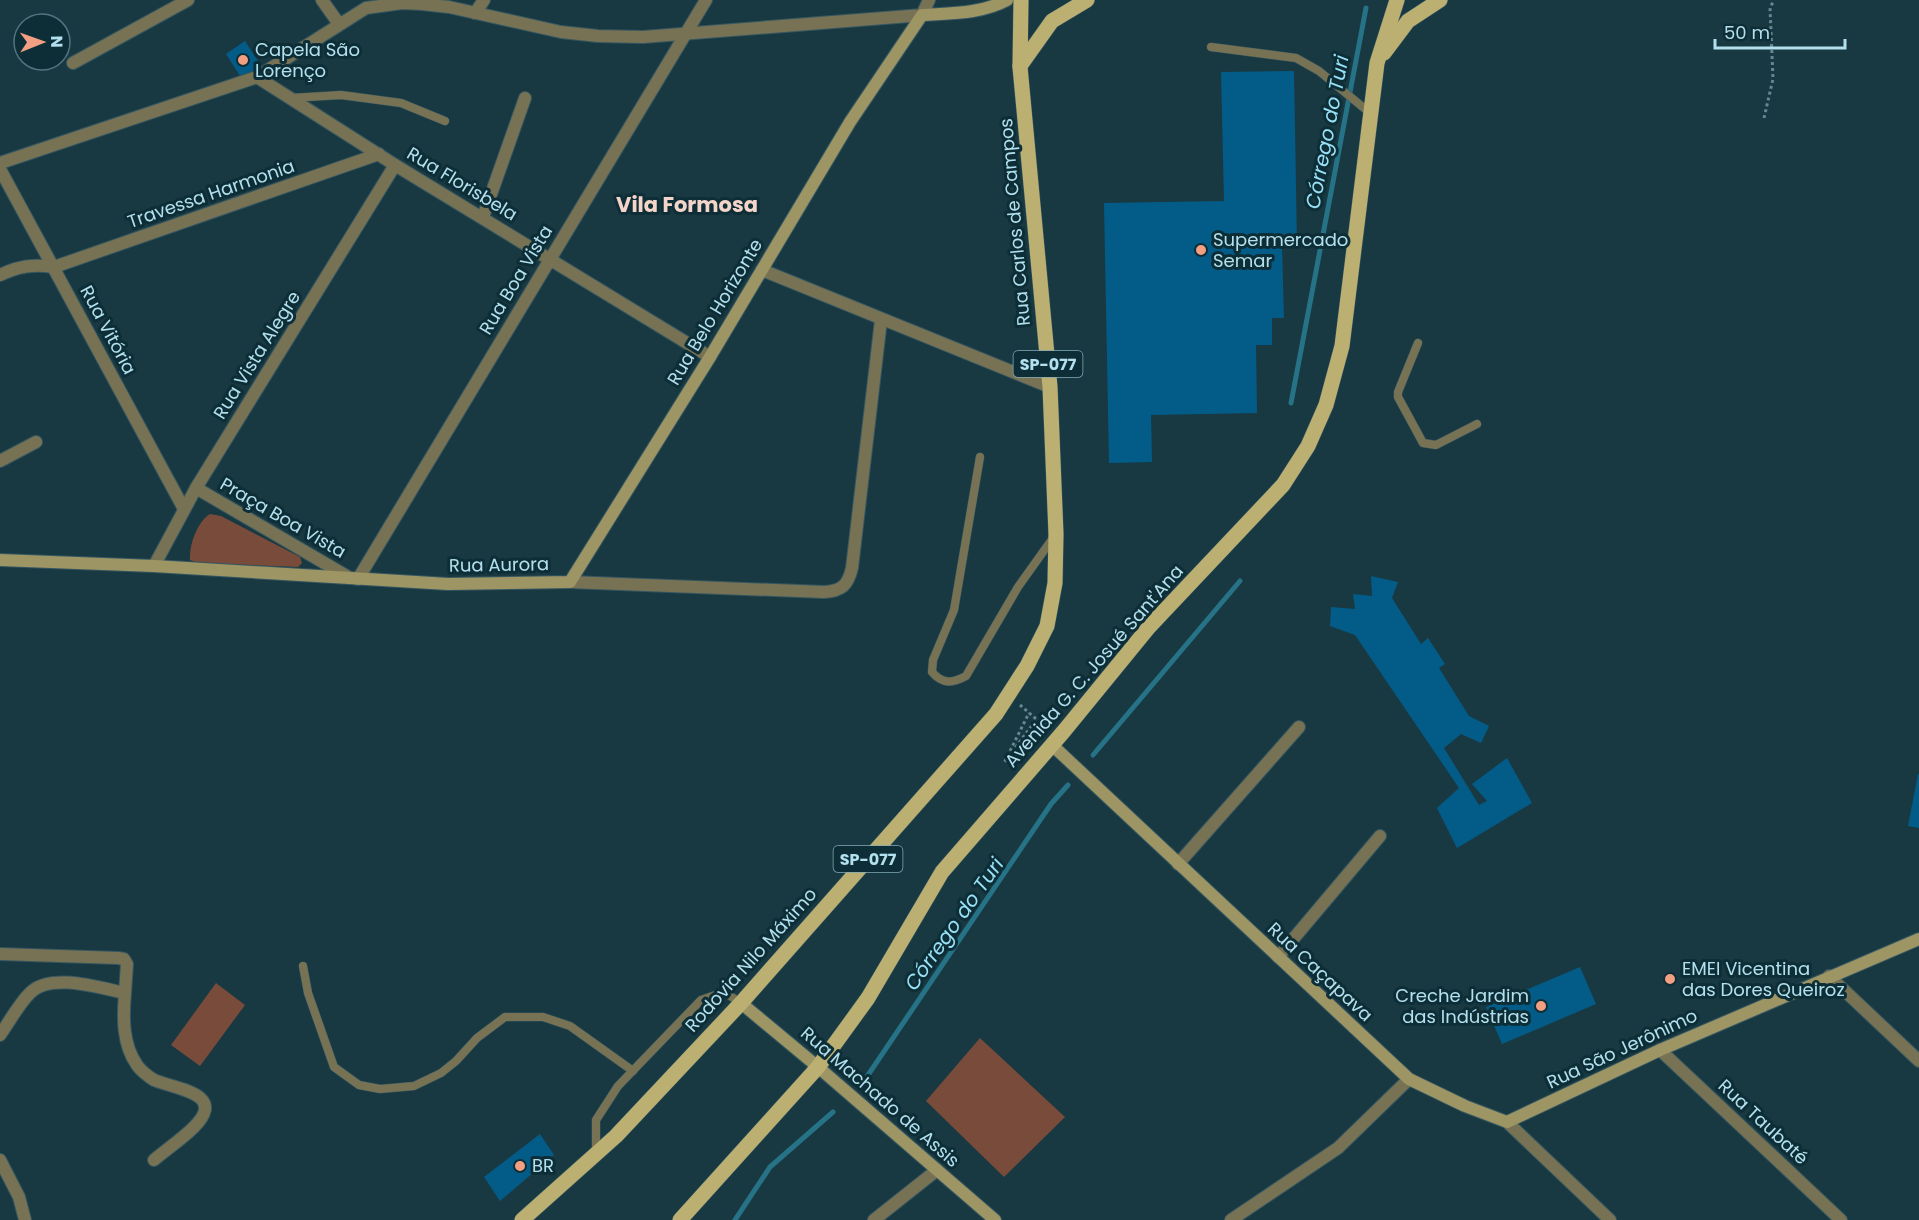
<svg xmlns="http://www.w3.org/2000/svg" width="1919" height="1220" viewBox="0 0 1919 1220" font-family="Poppins,sans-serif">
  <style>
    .green { fill: #794b3b }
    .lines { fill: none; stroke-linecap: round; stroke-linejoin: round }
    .stream { stroke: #267286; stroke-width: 5 }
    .building { fill: #035c88 }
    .lane-casing { stroke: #355761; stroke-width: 9 }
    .street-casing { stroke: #355761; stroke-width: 14 }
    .secondary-casing { stroke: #355761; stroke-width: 14 }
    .primary-casing { stroke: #355761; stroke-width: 16 }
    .path { stroke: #628894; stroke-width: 3; stroke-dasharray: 3 3; stroke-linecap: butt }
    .lane { stroke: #787254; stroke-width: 8 }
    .street { stroke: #787254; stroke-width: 12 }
    .secondary { stroke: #9e9565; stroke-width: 12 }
    .primary { stroke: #bbb071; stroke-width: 15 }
    .poi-dot { fill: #f39f83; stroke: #0e2e37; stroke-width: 2 }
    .labels { text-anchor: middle; stroke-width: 6; stroke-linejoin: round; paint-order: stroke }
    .shield { fill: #0e2e37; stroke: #82abb7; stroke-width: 1.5 }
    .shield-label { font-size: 16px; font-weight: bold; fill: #b3e0ee }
    .poi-label { font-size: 18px; fill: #b3e0ee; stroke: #0e2e37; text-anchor: start }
    .street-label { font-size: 18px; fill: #b3e0ee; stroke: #0e2e37 }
    .water-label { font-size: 20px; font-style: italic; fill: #99e1f6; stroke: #0e2e37 }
    .quarter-label { font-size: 21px; font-weight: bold; fill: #f5d4c9; stroke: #0e2e37 }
  </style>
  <rect width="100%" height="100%" fill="#193942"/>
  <!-- green -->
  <g class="green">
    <path d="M210,514L221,516L300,557L302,563L298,567L198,563L190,560C189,545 197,522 210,514Z"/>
    <path d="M216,983L245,1005L200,1066L171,1045Z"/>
    <path d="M980,1038L1065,1117L1004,1177L926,1101Z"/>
  </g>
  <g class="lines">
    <!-- stream -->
    <g class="stream">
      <path d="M1291,403L1366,8"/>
      <path d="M1093,755L1240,581"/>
      <path d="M864,1081L1051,804L1068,785"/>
      <path d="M735,1220L770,1167L833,1112"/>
    </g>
  </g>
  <!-- building -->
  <g class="building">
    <path d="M245,41L261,66L256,70L240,76L226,54Z"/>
    <path d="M1294,71L1297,246H1282L1284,318H1272V345H1256L1257,413L1151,415L1152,462L1109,463L1104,203L1224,201L1221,72Z"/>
    <path d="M1371,576L1398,582L1392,598L1421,644L1428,638L1445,664L1439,668L1469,716L1489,726L1481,743L1461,734L1444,748L1479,805L1487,801L1472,784L1507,758L1532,803L1457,848L1437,808L1459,788L1355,635L1330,626L1331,607L1355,609L1353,594L1372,596Z"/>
    <path d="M1918,774H1919V828L1908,826Z"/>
    <path d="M1580,967L1596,1004L1502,1044L1486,1007Z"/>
    <path d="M540,1134L554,1155L500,1201L484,1177Z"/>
  </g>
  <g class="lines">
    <defs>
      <g id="lane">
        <path d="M1211,47L1296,58L1319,71L1370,113"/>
        <path d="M291,98L341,95L401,103L445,121"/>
        <path d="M1418,343L1398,392V397L1423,443L1436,445L1477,424"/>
        <path d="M980,457L954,610L933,660L932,672C943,685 953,683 966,676L1018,587L1053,538"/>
        <path d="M303,966L308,993L334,1067L359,1085L380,1089L414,1086L441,1073L456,1061L477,1038L505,1017H543L570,1026L633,1071"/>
        <path d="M596,1154V1120L618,1086L701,1000L724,992L741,1003"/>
      </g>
      <g id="street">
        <path d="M322,0L339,24"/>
        <path d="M475,13L484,0"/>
        <path d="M73,63L188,0"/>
        <path d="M257,77L395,165L710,357"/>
        <path d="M0,163L257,77L366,8L402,3L422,4L449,7L561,32L598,36L643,37L922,15L929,0"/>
        <path d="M0,169L184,509"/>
        <path d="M483,217L525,98"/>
        <path d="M762,270L1050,387"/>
        <path d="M0,275C19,266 33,264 54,267L379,154"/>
        <path d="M0,461L36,442"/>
        <path d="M196,488L350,578"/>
        <path d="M154,566L196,488L395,165"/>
        <path d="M358,579L706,0"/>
        <path d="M570,582L824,592C842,591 848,585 852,568L881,320"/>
        <path d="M1178,864L1299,727"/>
        <path d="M0,954L118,958L124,959L127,964L125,993"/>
        <path d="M1278,957L1380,836"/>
        <path d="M1829,976L1919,1061"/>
        <path d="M0,1035C10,1021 18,1005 30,993C50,972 100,988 125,993C123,1016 122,1044 137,1065C140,1070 149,1077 154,1080C175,1089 228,1093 194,1127C182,1139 167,1149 154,1160"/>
        <path d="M1660,1050L1841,1220"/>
        <path d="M1507,1122L1610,1220"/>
        <path d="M0,1160L19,1197L25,1220"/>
        <path d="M874,1220L937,1170"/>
        <path d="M1231,1220L1338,1148L1409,1079"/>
      </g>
      <g id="secondary">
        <path d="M0,560L154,566L448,584L570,582L710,357L850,122L922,15C951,13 981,14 1007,0"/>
        <path d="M1052,745L1409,1079L1465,1106L1507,1122L1660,1050L1919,939"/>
        <path d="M741,1003L818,1067L995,1220"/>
      </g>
      <g id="primary">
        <path d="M1384,53L1408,21L1440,0"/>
        <path d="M1020,66L1052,21L1087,0"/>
        <path d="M522,1220L616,1136L741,1003L996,714L1027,666L1047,626L1055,583L1056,534L1050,387L1020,67L1021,0"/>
        <path d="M680,1220L818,1067L868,998L942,872L1064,731L1149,627L1283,485L1308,446L1326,405L1342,346L1377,63L1397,0"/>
      </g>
    </defs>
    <!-- lane casing -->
    <use href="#lane" class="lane-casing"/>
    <!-- street casing -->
    <use href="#street" class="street-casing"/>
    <!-- secondary casing -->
    <use href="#secondary" class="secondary-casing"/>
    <!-- primary casing -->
    <use href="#primary" class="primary-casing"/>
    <!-- path -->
    <g class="path">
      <path d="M1764,118L1773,79L1770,8L1774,0"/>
      <path d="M1020,705L1035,718L1049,724"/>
      <path d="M1023,751L1038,728L1033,724L1004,763L1029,713"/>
    </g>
    <!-- lane -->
    <use href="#lane" class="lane"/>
    <!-- street -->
    <use href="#street" class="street"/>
    <!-- secondary -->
    <use href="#secondary" class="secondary"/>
    <!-- primary -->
    <use href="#primary" class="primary"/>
  </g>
  <!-- markers -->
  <g class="poi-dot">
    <circle cx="243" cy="60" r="6"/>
    <circle cx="1201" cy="250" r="6"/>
    <circle cx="1670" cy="979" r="6"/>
    <circle cx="1541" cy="1006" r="6"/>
    <circle cx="520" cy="1166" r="6"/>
  </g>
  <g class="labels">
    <!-- shield labels -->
    <g class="shield">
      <rect x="1013.5" y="351" width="69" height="26" rx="4.5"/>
      <rect x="833.5" y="846" width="69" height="26" rx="4.5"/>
    </g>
    <g class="shield-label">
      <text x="1048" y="370">SP-077</text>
      <text x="868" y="865">SP-077</text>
    </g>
    <!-- poi labels -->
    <g class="poi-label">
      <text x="255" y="56">Capela São<tspan x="255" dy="21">Lorenço</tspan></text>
      <text x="1213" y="246">Supermercado<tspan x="1213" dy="21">Semar</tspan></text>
      <text x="1682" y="975">EMEI Vicentina<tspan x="1682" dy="21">das Dores Queiroz</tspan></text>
      <text x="1529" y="1002" text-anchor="end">Creche Jardim<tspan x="1529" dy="21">das Indústrias</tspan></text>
      <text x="532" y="1172">BR</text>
    </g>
    <!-- street labels -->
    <g class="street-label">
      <text transform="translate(462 184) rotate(31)" y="6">Rua Florisbela</text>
      <text transform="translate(211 194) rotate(-19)" y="6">Travessa Harmonia</text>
      <text transform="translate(1015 222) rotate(-95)" y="6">Rua Carlos de Campos</text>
      <text transform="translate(516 280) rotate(-59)" y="6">Rua Boa Vista</text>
      <text transform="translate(715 312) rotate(-59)" y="6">Rua Belo Horizonte</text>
      <text transform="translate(108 330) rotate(62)" y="6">Rua Vitória</text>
      <text transform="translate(257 355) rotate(-58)" y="6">Rua Vista Alegre</text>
      <text transform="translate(283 518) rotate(30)" y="6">Praça Boa Vista</text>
      <text transform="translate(499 565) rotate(-1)" y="6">Rua Aurora</text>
      <text transform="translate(1094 666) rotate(-49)" y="6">Avenida G. C. Josué Sant'Ana</text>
      <text transform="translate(751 960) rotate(-48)" y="6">Rodovia Nilo Máximo</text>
      <text transform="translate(1320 972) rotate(43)" y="6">Rua Caçapava</text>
      <text transform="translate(1622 1049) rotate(-25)" y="6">Rua São Jerônimo</text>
      <text transform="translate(880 1097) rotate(41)" y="6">Rua Machado de Assis</text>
      <text transform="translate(1763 1122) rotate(43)" y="6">Rua Taubaté</text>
    </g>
    <!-- water labels -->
    <g class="water-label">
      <text transform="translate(1327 132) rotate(-79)" y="7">Córrego do Turi</text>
      <text transform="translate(954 924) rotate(-55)" y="7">Córrego do Turi</text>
    </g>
    <!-- quarter labels -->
    <g class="quarter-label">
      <text x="687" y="212">Vila Formosa</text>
    </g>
  </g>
  <!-- north arrow -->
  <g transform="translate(42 42) rotate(89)"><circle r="28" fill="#0e2e37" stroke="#507580" stroke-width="1.5"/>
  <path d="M0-4.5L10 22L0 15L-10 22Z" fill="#f39f83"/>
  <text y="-9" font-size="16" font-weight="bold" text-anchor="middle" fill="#b3e0ee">N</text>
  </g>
  <!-- scale -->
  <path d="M1715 39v9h130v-9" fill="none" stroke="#b3e0ee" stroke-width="3"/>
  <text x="1724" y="39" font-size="18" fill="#b3e0ee" stroke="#0e2e37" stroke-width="4.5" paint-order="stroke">50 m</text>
</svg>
